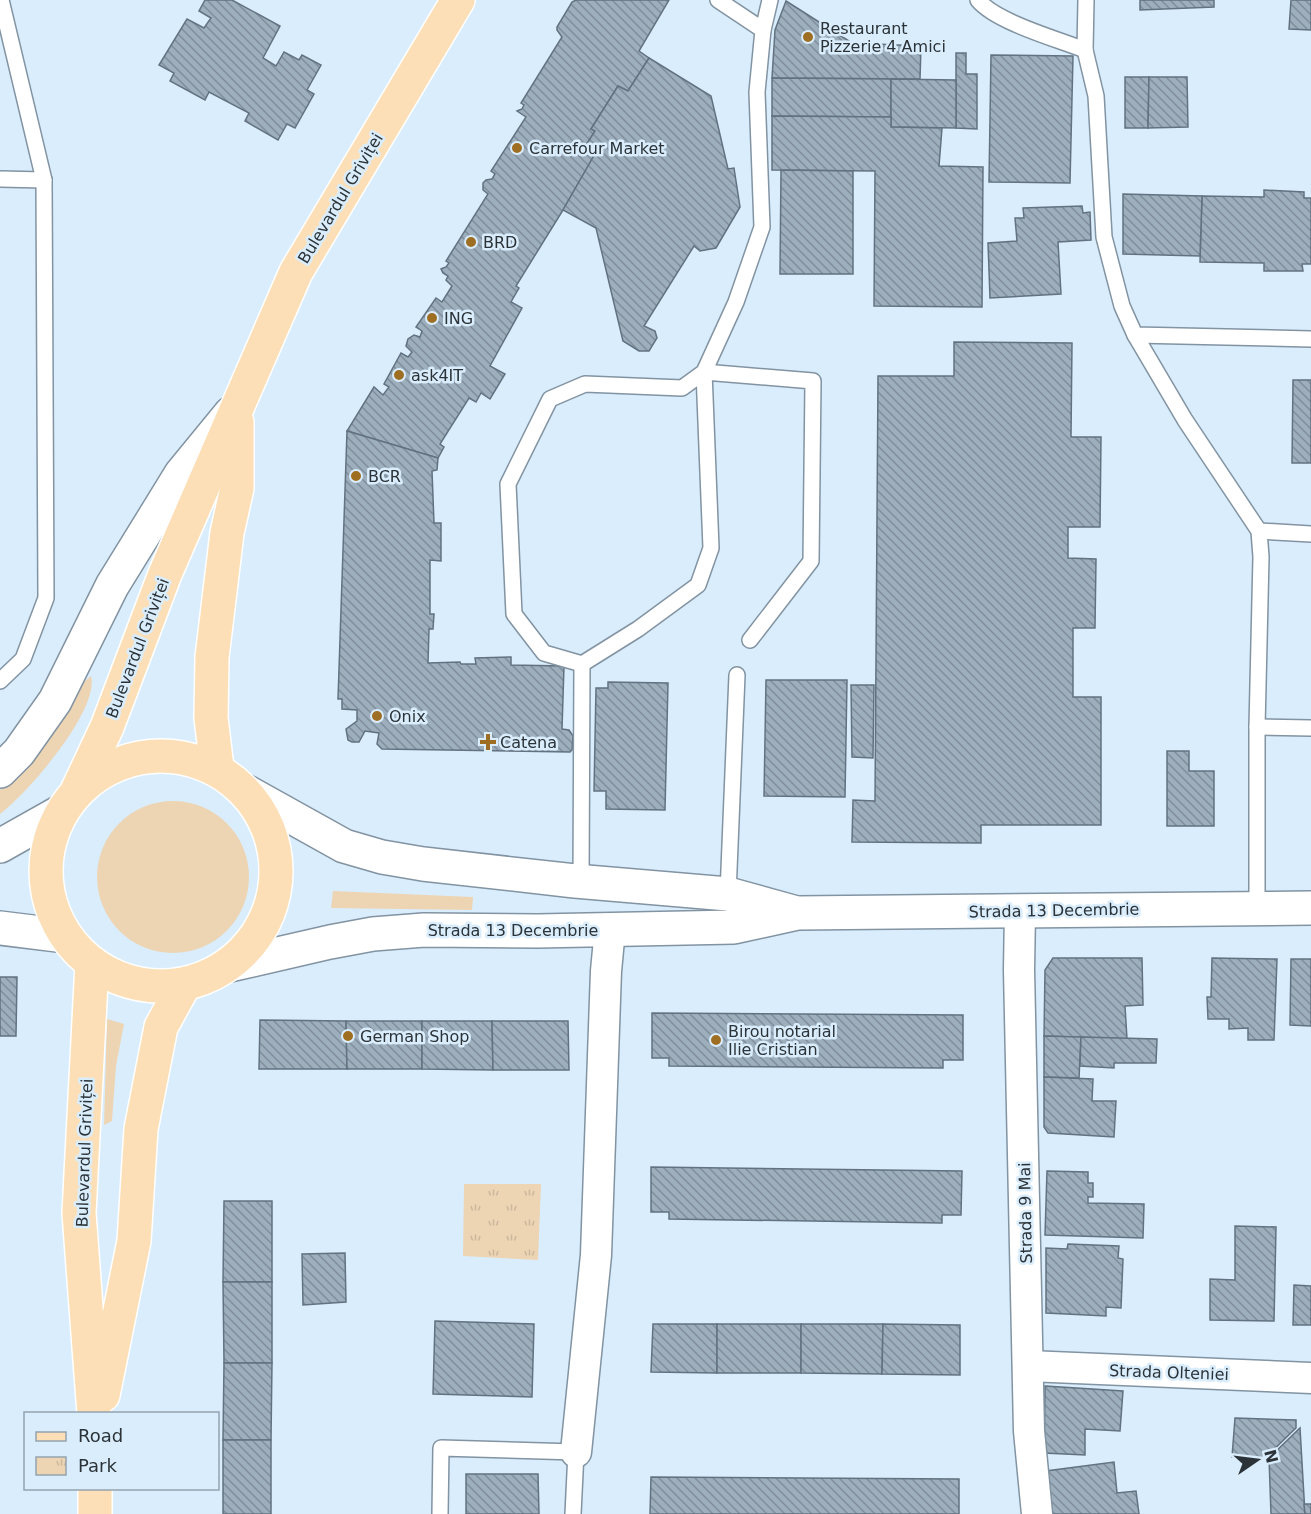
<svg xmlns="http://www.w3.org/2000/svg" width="1311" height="1514" viewBox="0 0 1311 1514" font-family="'DejaVu Sans',sans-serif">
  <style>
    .green { fill: #edd5b4 }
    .park { fill: url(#park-tufts) }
    .building { fill: url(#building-back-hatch); stroke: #627280; stroke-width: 1.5 }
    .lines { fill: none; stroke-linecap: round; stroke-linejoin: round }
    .service-casing { stroke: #8293a2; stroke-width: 18 }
    .minor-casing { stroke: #8293a2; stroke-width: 33 }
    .secondary-casing { stroke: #8293a2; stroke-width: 36 }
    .primary-casing { stroke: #fff; stroke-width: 36 }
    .service { stroke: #fff; stroke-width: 15 }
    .minor { stroke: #fff; stroke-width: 30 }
    .secondary { stroke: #fff; stroke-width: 33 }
    .primary { stroke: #fcdfb6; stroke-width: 33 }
    .poi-dot { fill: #9e6f22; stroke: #daedfc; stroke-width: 2 }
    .labels { text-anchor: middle; stroke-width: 5; stroke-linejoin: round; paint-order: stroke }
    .poi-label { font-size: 16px; fill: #2b3338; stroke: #daedfc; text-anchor: start }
    .street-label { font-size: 16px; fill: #2b3338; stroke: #daedfc }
  </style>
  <defs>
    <pattern id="park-tufts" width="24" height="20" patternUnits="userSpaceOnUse" patternTransform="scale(1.5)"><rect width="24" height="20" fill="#edd5b4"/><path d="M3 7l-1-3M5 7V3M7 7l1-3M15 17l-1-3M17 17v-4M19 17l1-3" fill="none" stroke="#cbb79c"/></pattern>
    <pattern id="building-back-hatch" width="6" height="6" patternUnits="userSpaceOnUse" patternTransform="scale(1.5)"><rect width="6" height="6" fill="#9daebd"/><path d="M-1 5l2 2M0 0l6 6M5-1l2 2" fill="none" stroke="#808e9b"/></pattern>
  </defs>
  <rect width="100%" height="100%" fill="#daedfc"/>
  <!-- green -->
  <g class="green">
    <path d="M91,676C100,710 27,794 0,814V790L15,778L79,686Z"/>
    <circle cx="173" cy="877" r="76"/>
    <path d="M333,891L473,897L472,910L331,908Z"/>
    <path d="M107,1019L124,1024L116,1066L112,1121L104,1125Z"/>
  </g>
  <!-- park -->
  <path class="park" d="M464,1184H541L538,1260L463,1256Z"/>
  <!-- building -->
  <g class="building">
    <path d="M205,0H232L280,26L263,58L276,66L284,52L299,60L302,55L321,65L307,90L314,94L295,128L287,124L278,140L245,121L249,113L209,92L205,100L170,81L174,73L159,65L187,19L204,28L211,18L199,11Z"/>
    <path d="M576,0H669L639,51L649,58L628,91L618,86L591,129L595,131L586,145L596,152L563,210L516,286L519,288L511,302L522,308L490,366L505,374L490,399L481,393L476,402L469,398L440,444L444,447L438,458L347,431L374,387L383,395L389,387L384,384L401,353L408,357L412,352L406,346L408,339L414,335L420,337L422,331L416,327L436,298L442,302L452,286L446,280L448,276L443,273L441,269L446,267L449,263L446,261L488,194L483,190V183L486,180L492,179L495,174L491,171L526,117L517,111L522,109L524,105L521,103L562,37L557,30V27L572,2Z"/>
    <path d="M1140,0H1214V7L1140,10Z"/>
    <path d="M1291,0H1311V30L1289,29Z"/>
    <path d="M786,1L852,43L921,46L920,79L772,78L775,30Z"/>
    <path d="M956,53H966V74H977V129L956,128Z"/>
    <path d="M991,55L1073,56L1070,183L989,182Z"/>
    <path d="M649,58L711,96L728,169L734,168L740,207L716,248L700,251L694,246L644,326L655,331L657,338L649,351H639L623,341L596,228L563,210L596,152L586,145L595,131L591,129L618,86L628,91Z"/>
    <path d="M1125,77H1149L1148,128H1125Z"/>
    <path d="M1149,77H1187L1188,127L1148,128Z"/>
    <path d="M772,78L891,79V117L772,116Z"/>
    <path d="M891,79L956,80V128L891,127Z"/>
    <path d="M772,116L891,117V127L942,128L939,166L983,167L982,307L874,306L875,171L772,170Z"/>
    <path d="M781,170L853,171V274H780Z"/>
    <path d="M1264,190L1304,192V198H1311V264H1302L1303,271H1264V263L1200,262L1202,196L1264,197Z"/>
    <path d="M1123,194L1202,196L1200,256L1123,254Z"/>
    <path d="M1082,206L1083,213L1090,212L1091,240L1058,242L1061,294L990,298L988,243L1017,241L1015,218H1024L1023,208Z"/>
    <path d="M954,342L1072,343L1071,437H1101L1100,527H1068V558L1096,559L1095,628H1073V697H1101V825H981V843L852,842L853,800L875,801L878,376H954Z"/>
    <path d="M1293,380H1311V463H1292Z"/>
    <path d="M347,431L438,458L437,470L432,471L434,523H441V561L430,560V614H434L433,629H429L428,663L460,662L461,664H476L475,658L511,657V665L564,666L562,729L569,730L573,736L572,750L570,752L382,749L377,744L379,733L365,731L359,742H352L348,740L346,729L357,721V710L342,709V699H338Z"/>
    <path d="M766,680H847L845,797L764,796Z"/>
    <path d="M608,682L668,683L665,810L606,809V791H594L596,688H608Z"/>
    <path d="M851,685H874L873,758L852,757Z"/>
    <path d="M1167,751H1189V771H1214V826H1167Z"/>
    <path d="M1053,958H1142L1143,1005L1125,1006L1127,1039L1044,1036L1045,970Z"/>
    <path d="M1212,958L1277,959L1274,1040H1248V1028L1229,1029V1019H1208L1207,997H1211Z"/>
    <path d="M1291,959H1311V1026L1290,1025Z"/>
    <path d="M0,977H17L16,1036H0Z"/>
    <path d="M652,1013L963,1015V1060H943V1068L669,1066V1058H652Z"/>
    <path d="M260,1020L346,1021L347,1069H259Z"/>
    <path d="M346,1021H422V1069H347Z"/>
    <path d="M422,1021H492L493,1070L422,1069Z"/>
    <path d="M492,1021H568L569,1070H493Z"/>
    <path d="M1044,1036L1081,1037L1079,1078L1044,1077Z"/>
    <path d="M1081,1037L1157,1039L1156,1063H1114V1068L1080,1066Z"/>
    <path d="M1044,1077L1093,1079L1092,1101H1116L1114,1137L1048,1133L1044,1127Z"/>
    <path d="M651,1167L962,1171L961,1215H942V1223L669,1219V1212H651Z"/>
    <path d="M1047,1171L1088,1172V1183H1093V1197H1088V1203L1144,1204L1143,1238L1045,1235Z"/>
    <path d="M224,1201H272V1282H223Z"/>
    <path d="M1235,1226L1276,1227L1274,1321L1210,1320V1279L1235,1280Z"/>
    <path d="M1068,1244L1119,1246L1118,1258L1123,1259L1121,1308L1106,1307V1316L1046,1313V1248L1067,1249Z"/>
    <path d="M345,1253L346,1302L303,1305L302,1254Z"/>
    <path d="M223,1282H272V1363H224Z"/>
    <path d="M1294,1285L1311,1286V1325H1293Z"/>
    <path d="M435,1321L534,1324L532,1397L433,1394Z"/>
    <path d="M653,1324H717V1373L651,1372Z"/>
    <rect x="717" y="1324" width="84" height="49"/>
    <path d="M801,1324H883L882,1374L801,1373Z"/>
    <path d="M883,1324L960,1325V1375L882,1374Z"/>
    <path d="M224,1363H272L271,1440H223Z"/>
    <path d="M1045,1386L1123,1391L1120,1431L1085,1429V1455L1044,1453Z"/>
    <path d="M1235,1418L1296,1420V1428L1265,1458L1232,1457Z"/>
    <path d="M1300,1428L1305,1514H1271L1269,1458Z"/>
    <rect x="223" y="1440" width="48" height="74"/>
    <path d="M1114,1462L1117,1493L1136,1491L1139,1514H1052L1046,1471Z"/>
    <path d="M466,1474H538L539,1514H466Z"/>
    <path d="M651,1477L959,1479V1514H650Z"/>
    <path d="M1304,1504H1311V1514H1305Z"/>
  </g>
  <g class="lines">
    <defs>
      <g id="service">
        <path d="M718,0L763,30"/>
        <path d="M978,0C996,22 1057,39 1085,50"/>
        <path d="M1086,0L1085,50L1096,96L1104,237L1122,306L1135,335L1311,339"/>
        <path d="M0,179L44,180"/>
        <path d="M1135,335L1185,420L1259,531L1261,557L1257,727V908"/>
        <path d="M1259,531L1311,534"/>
        <path d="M582,664L638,629L698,585L711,548L704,372L813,381L811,561L750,640"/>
        <path d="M0,681L23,659L46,598L44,180L1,0"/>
        <path d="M1257,727L1311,728"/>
        <path d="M581,882L582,664L544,653L514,614L508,484L550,399L585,384L682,388L704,372L736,302L762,227L757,92L763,30L770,0"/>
        <path d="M728,894L737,675"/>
        <path d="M440,1514L441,1448L576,1452L573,1514"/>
      </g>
      <g id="minor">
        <path d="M1020,911L1019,970L1029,1431L1037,1514"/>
        <path d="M1028,1366L1311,1378"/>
        <path d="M576,1452L596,1255L606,971L610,929"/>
      </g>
      <g id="secondary">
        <path d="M0,771L19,752L55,701L112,586L181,474L231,413"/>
        <path d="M247,792L344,846L382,857L423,864L575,881L728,894L793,912"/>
        <path d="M0,846L62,811"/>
        <path d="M0,928L65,936"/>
        <path d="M230,965L330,942L373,934L424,930L538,931L734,927L798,913L1311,908"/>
      </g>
      <g id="primary">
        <circle cx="161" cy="871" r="115"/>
        <path d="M217,768L211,718L212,657L227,533L237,488V422"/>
        <path d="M77,791L107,727L165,574L296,272L458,0"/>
        <path d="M92,963L79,1213L94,1414"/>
        <path d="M103,1395L134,1241L141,1129L161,1027L184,985"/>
        <path d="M95,1514V1488"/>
      </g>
    </defs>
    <!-- service casing -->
    <use href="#service" class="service-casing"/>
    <!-- minor casing -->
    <use href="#minor" class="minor-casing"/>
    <!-- secondary casing -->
    <use href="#secondary" class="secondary-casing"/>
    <!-- primary casing -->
    <use href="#primary" class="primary-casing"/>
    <!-- service -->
    <use href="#service" class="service"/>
    <!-- minor -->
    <use href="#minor" class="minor"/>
    <!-- secondary -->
    <use href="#secondary" class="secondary"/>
    <!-- primary -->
    <use href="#primary" class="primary"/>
  </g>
  <!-- markers -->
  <g class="poi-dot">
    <circle cx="808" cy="37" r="6"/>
    <circle cx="517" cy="148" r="6"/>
    <circle cx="471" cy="242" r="6"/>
    <circle cx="432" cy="318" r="6"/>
    <circle cx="399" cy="375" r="6"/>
    <circle cx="356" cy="476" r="6"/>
    <circle cx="377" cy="716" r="6"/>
    <path d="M485 733h6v6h6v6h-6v6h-6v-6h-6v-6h6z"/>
    <circle cx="348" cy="1036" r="6"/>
    <circle cx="716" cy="1040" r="6"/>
  </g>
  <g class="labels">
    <!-- poi labels -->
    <g class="poi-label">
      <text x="820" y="34">Restaurant<tspan x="820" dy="18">Pizzerie 4 Amici</tspan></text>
      <text x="529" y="154">Carrefour Market</text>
      <text x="483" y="248">BRD</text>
      <text x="444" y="324">ING</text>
      <text x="411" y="381">ask4IT</text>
      <text x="368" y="482">BCR</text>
      <text x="389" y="722">Onix</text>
      <text x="500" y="748">Catena</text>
      <text x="728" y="1037">Birou notarial<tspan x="728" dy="18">Ilie Cristian</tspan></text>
      <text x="360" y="1042">German Shop</text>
    </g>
    <!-- street labels -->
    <g class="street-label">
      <text transform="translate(340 198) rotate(-59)" y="6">Bulevardul Griviței</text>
      <text transform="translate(137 648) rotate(-69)" y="6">Bulevardul Griviței</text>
      <text transform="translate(1054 910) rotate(-1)" y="6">Strada 13 Decembrie</text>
      <text x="513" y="936">Strada 13 Decembrie</text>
      <text transform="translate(84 1153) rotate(-88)" y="6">Bulevardul Griviței</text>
      <text transform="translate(1025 1213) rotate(-91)" y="6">Strada 9 Mai</text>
      <text transform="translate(1169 1372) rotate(2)" y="6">Strada Olteniei</text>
    </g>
  </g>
  <!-- legend -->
  <rect x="24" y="1412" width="195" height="78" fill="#daedfc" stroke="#94a3ae" stroke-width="1.5"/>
  <rect x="36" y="1432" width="30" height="9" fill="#fcdfb6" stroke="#94a3ae" stroke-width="1.5"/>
  <text x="78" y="1442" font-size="18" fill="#2b3338">Road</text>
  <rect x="36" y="1457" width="30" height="18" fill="url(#park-tufts)" stroke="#94a3ae" stroke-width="1.5"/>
  <text x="78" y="1472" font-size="18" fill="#2b3338">Park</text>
  <!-- north arrow -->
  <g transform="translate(1257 1460) rotate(76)" stroke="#daedfc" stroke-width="4.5" paint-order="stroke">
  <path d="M0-4.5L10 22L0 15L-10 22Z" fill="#2b3338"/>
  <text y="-9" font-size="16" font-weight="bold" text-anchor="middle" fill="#2b3338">N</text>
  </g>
</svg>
